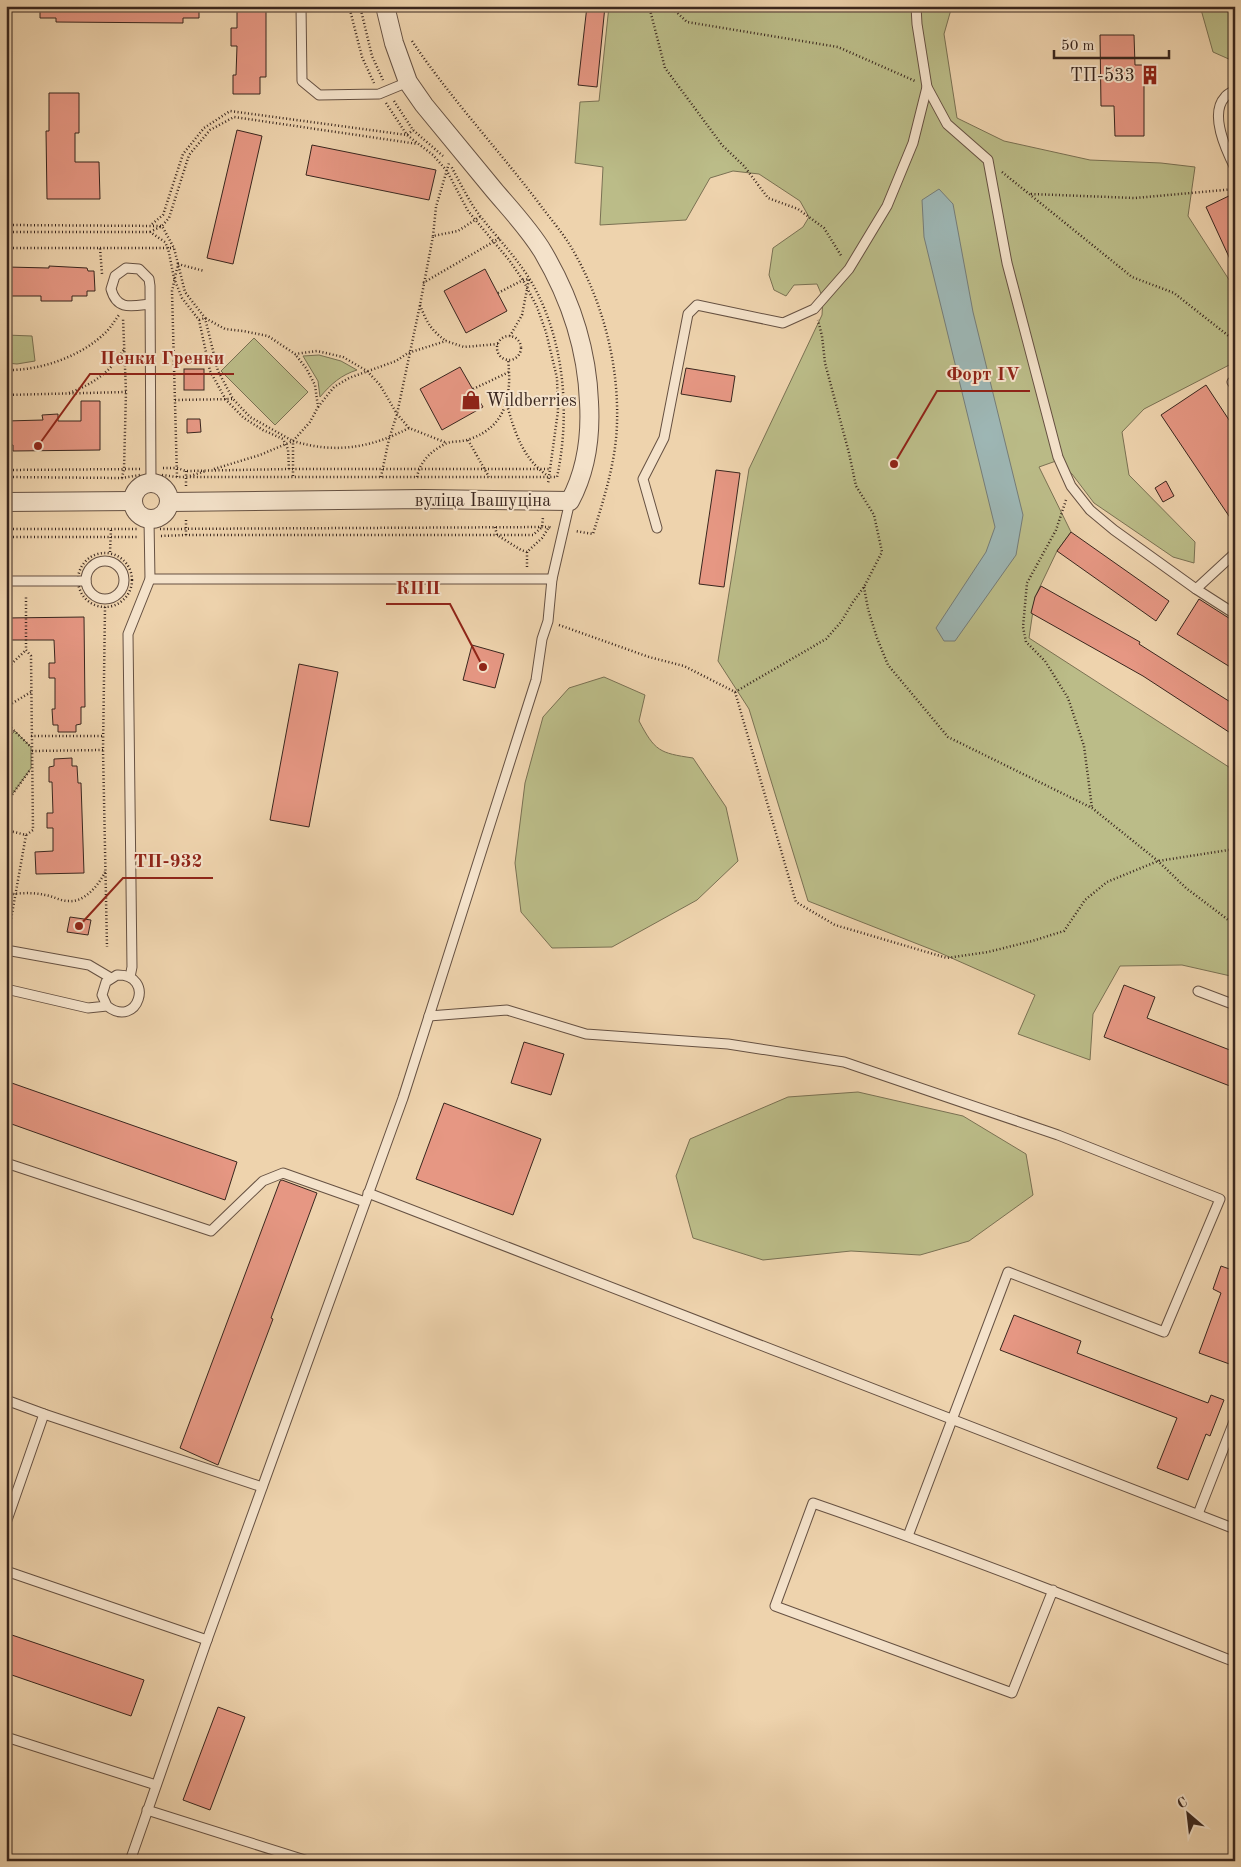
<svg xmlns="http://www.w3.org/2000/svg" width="1241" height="1867" viewBox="0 0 1241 1867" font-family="'Old Standard TT',serif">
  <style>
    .green { fill: #bbbc88; stroke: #7a7153 }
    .water { fill: #9db6b4; stroke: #757c78 }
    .building { fill: #e69783; stroke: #39261e }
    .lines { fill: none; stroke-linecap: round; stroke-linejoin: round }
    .service-casing { stroke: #665142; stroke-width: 11 }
    .minor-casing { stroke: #665142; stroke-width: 20 }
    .path { stroke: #39261e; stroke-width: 2.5; stroke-dasharray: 1 2.5; stroke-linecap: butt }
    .service { stroke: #f4e2ca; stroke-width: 9 }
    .minor { stroke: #f4e2ca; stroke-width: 18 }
    .labels { text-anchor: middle; stroke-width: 4; stroke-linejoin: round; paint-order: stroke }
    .poi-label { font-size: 18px; fill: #39261e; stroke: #f4e2ca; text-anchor: end }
    .street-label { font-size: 18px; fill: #39261e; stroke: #f4e2ca }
    .leader { fill: none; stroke: #8f2418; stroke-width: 2 }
    .callout-dot { fill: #8f2418; stroke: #f4e2ca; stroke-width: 2 }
    .callout-label { font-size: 19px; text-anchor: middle; font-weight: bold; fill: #8f2418; stroke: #f4e2ca; stroke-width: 4; stroke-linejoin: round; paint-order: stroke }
  </style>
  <rect width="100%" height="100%" fill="#eed3ad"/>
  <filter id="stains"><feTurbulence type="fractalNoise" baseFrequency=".004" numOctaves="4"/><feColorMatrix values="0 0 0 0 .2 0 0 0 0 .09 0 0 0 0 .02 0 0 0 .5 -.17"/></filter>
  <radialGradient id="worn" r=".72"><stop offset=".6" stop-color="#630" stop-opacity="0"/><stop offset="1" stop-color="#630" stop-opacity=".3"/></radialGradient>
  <!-- green -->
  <g class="green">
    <path d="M609,6H952L944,34L957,118L1004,141L1090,160L1161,163L1195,167L1188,216L1235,289V362L1144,409L1122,432L1129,475L1195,542L1194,563L1173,557L1094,503L1072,474L1056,461L1039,467L1071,532L1057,551L1035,597L1029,638L1235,771V977L1182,965L1120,966L1093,1014L1090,1060L1018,1034L1035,995L938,952L808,901L749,709L718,661L749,469L822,315L823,298L817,284L794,285L786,296L774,290L769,275L773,248L803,227L809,217L800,201L759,174L733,171L710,178L686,220L600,225L603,167L575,163L580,102L599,101Z"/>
    <path d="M1200,6H1235V58L1231,60L1213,52Z"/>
    <path d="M6,335L32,336L35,361L17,364L6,363Z"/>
    <path d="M254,338L308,392L275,425L221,371Z"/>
    <path d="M319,355L341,361L357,370C341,375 331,384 320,397L318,381L303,356Z"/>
    <path d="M604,677L645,695L639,721C655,751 659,753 693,758L726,807L738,861L697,900L612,947L552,948L521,912L515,863L525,783L543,717L569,688Z"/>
    <path d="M15,731L31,747V768L6,803V740Z"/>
    <path d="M858,1092L963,1116L1026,1154L1033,1195L969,1241L920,1255L851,1251L763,1260L693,1238L676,1176L690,1139L788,1097Z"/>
  </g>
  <!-- water -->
  <path class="water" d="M939,189L953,204L973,312L1023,515L1016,555L955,641H944L936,628L986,552L995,527L924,237L922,200Z"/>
  <!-- building -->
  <g class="building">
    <path d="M40,6H199V18H183V23L56,22V18H40Z"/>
    <path d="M237,6H266V77H260V94H233V75H236L237,46H231V28H237Z"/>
    <path d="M587,6H605L597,87L578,85Z"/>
    <path d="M1100,35H1134L1135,65H1155L1156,85H1144V136H1115L1114,106H1101Z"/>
    <path d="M49,93H79V133H75V162H99L100,199H47L46,131H49Z"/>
    <path d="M237,130L262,136L233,264L207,258Z"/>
    <path d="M312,145L436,170L429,200L306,175Z"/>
    <path d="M1235,193V270L1206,207Z"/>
    <path d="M49,266L87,268L88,271H94L95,291H87V296H72V301H41V296H6L7,267L49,268Z"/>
    <path d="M485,269L507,311L466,333L444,291Z"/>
    <path d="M460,367L483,407L442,430L420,389Z"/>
    <path d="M686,368L735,376L731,402L681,394Z"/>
    <rect x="184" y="369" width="20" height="21"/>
    <path d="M1206,385L1235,429V525L1161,415Z"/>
    <path d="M81,401H100V450L13,451V445H6V421L43,420L42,415L58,414V421H81Z"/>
    <path d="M187,419H200L201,432L187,433Z"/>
    <path d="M716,470L740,473L724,587L699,584Z"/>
    <path d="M1166,481L1174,496L1163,502L1155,488Z"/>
    <path d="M1071,532L1169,601L1156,621L1057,551Z"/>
    <path d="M1041,586L1140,642L1139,644L1235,705V736L1143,676L1031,613L1035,597Z"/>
    <path d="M1199,599L1235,622V670L1177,634Z"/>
    <path d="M84,617L85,707H81V724L76,725V732H58V725H53L52,709H55V678H49V663H55L54,640H6V618Z"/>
    <path d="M472,645L504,654L495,688L463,680Z"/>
    <path d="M299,664L338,672L309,827L270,820Z"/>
    <path d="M72,758V766H77L78,783H81L84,873L36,874L35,852L53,851V828H47V813H53L52,782H49V767L54,766V759Z"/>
    <path d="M70,917L91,920L88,935L67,932Z"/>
    <path d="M1124,985L1155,997L1147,1018L1235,1052V1088L1104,1037Z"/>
    <path d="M524,1042L564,1054L551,1095L511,1083Z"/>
    <path d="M6,1081L237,1162L225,1200L6,1122Z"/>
    <path d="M444,1103L541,1139L513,1215L416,1179Z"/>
    <path d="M282,1180L317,1193L271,1318L273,1319L218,1465L180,1448L280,1181Z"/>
    <path d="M1221,1266L1235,1271V1366L1199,1353L1221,1293L1213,1289Z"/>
    <path d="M1014,1315L1081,1341L1077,1353L1208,1403L1211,1395L1224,1400L1210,1436L1206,1434L1188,1480L1157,1468L1177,1418L1000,1350Z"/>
    <path d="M6,1633L144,1680L131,1716L6,1673Z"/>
    <path d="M218,1707L245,1717L210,1810L183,1800Z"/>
  </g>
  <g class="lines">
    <defs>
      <g id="service">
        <path d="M301,6L302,81L319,95L379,94L408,82"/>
        <path d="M916,6L917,24L927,87L947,124L988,160L1007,263L1058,457L1071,486L1090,510L1114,530L1196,589L1235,614"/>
        <path d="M1235,90C1232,92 1227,94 1225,97C1209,114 1226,150 1235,168"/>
        <path d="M150,304C132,306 117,311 111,289L115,276L126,268L139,269L149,279L150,286L151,483"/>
        <path d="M1232,382L1235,386"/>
        <path d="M657,528L643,479L664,438L688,314L697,305L783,323L814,309L849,269L887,206L913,143L927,87"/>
        <circle cx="105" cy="580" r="19"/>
        <path d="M150,579H552"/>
        <path d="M6,581H86"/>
        <path d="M1196,589L1235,553"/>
        <path d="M6,950L89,965L111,978"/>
        <path d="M130,977L132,967L128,634L150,579L149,520"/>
        <path d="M6,989L88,1008L107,1006C138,1030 156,974 117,975L106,982L102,995L107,1006"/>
        <path d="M1198,991L1235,1005"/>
        <path d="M429,1016L507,1010L586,1034L728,1044L844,1062L1058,1135L1220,1199L1164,1332L1008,1272L908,1536"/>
        <path d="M6,1163L211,1231L263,1181L283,1173L365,1202"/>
        <path d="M368,1193L1235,1529"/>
        <path d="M6,1400L44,1414L262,1487"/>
        <path d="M1198,1514L1235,1419"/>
        <path d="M6,1523L44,1414"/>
        <path d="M6,1571L207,1640"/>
        <path d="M1053,1590L1012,1693L775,1606L813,1503C955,1552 1095,1607 1235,1662"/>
        <path d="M6,1737L156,1785"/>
        <path d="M147,1810L308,1861"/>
        <path d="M130,1861L207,1640L403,1098L536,680L542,639L548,621L552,579L570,501"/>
        <path d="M1234,1861L1235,1858"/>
      </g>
      <g id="minor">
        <circle cx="151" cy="501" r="18"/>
        <path d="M6,502L133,501"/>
        <path d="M170,502L424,499L570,501C586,471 591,436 589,402C587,349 570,298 543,252C530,230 510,209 494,190C470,161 447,133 424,105L408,82L394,43L385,6"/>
      </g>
    </defs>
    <!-- service casing -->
    <use href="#service" class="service-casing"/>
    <!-- minor casing -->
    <use href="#minor" class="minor-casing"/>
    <!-- path -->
    <g class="path">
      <path d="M349,6L362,57L374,83"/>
      <path d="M360,6L372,56L383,80"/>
      <path d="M649,6L665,68L722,145L744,166L768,198L798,209L824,228L842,257"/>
      <path d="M670,6L687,22L838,47L915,81"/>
      <path d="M1230,6L1235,31"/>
      <path d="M412,41C451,99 499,150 541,206C550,218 560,230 568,242C601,295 619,361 617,423C616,462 604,498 593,534L575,531"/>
      <path d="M394,101L413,130L443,156"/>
      <path d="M386,103L407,135L433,155L447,171L468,211L509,260L523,280L537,307L546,332L557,378L558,411L548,484"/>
      <path d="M1002,172L1132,277L1174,293L1235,341"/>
      <path d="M1031,194L1135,198L1235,189"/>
      <path d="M152,224L163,215L183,154L204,128L230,111L407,135L413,130"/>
      <path d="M6,225L162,226L174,248L185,292L205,318L218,371L233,399L250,417L293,441"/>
      <path d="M6,232H150L165,242L168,248L174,278L182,298L199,320L210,371L226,400L244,418L263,430L283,439L288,449L289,469"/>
      <path d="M150,232L162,226L169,218L189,155L210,130L234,117L418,144"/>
      <path d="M433,236L436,207L449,163"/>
      <path d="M6,248H100L102,274"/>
      <path d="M100,248H174"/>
      <path d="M423,283L500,238"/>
      <path d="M498,293L523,280L529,279L522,315L510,336"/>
      <path d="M420,305C427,323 431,330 446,341"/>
      <path d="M199,320L205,318L225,329L243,331L268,336L295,354L317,351L343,357L367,371L380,385L397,414L409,428L447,443"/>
      <circle cx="509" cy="348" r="12"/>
      <path d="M6,370C40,371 83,356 107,331C112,326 115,320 119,315"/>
      <path d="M473,389L509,372"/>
      <path d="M69,393C93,384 111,372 124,349"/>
      <path d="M6,395L126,392"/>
      <path d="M175,400L233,399"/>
      <path d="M507,405C515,433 523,459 548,476"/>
      <path d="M318,407L334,387L349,378L396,361L408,353L446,341L464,347L498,344"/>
      <path d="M468,440L489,477"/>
      <path d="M163,468H177L186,471L289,469H551"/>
      <path d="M214,469L260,455L293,441L310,422L318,407L315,385L306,368L295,354"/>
      <path d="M6,470L140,469"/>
      <path d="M186,471V486"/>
      <path d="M162,475L177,477H557C571,412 564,335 529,278C512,251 490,231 473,206C465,193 458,179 451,166"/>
      <path d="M190,476L206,471"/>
      <path d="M293,476V441C335,454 371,448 409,428"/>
      <path d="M6,477L122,478L140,475"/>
      <path d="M177,477L172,291L178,264L204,271"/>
      <path d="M381,477L389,439L397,414L420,305L433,236L458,231L481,216"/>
      <path d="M417,477C420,461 432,450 447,443C454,441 462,442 470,439C507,426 512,395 508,359"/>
      <path d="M122,478L124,469L126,392L123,318"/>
      <path d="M1066,500L1056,530L1027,583L1023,627L1026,642L1045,661L1068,698L1084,746L1092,808"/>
      <path d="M495,527L497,535L521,550L527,552"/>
      <path d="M6,529H137"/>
      <path d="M160,529L549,527"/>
      <path d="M186,535V519"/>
      <path d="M161,536L186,535H533L542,527L543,517"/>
      <path d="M6,537H138"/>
      <path d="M110,552L111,529"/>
      <circle cx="105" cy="580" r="27"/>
      <path d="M527,567V552L542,538L549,527L552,528"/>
      <path d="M864,587L868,609L877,638L888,665L948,737L1092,808L1158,861L1186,888L1235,925"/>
      <path d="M105,607L103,750L107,947"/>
      <path d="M559,625L649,657L684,666L735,692L796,902L835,925L947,958L988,952L1032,941L1064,931L1085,900L1107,882L1158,861L1235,849"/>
      <path d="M6,669L26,650"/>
      <path d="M735,692L826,639L841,622L853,602L864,587L882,552L874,515L856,486L849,453L825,363L822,336L818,320"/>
      <path d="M6,707L31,692"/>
      <path d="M6,723L31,747"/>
      <path d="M31,736H104"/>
      <path d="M32,751L103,750"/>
      <path d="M6,803L30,770"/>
      <path d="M6,830L26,835L33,830L31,656L26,650V595"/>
      <path d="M6,895C18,893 33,892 45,895C53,896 60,901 68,901C84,903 99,885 105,872"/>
      <path d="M6,925H10L26,835"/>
    </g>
    <!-- service -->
    <use href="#service" class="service"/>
    <!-- minor -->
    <use href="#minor" class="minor"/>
  </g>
  <!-- icons -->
  <defs>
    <symbol id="building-bare" viewBox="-9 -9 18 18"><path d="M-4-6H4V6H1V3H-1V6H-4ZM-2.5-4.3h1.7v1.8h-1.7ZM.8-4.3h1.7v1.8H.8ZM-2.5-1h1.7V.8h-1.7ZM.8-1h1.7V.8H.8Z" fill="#8f2418" stroke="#f4e2ca" stroke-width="2.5" paint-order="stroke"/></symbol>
    <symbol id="shop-bare" viewBox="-9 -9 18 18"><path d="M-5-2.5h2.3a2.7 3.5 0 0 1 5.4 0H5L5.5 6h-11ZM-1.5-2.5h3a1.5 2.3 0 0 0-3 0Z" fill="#8f2418" stroke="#f4e2ca" stroke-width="2.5" paint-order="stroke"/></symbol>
  </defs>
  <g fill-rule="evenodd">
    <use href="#building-bare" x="1136" y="61" width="28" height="28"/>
    <use href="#shop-bare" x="457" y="386" width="28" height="28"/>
  </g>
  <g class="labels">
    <!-- poi labels -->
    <g class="poi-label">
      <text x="1135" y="81">ТП-533</text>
      <text x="486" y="406" text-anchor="start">Wildberries</text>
    </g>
    <!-- street labels -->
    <g class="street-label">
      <text x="483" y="506">вуліца Івашуціна</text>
    </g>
  </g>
  <!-- callouts -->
  <path class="leader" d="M38 446L90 374H234M894 464L937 391H1030M483 667L450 604H386M79 926L123 878H213"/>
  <g class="callout-dot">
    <circle cx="38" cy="446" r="5"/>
    <circle cx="894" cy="464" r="5"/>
    <circle cx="483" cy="667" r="5"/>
    <circle cx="79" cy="926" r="5"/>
  </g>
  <g class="callout-label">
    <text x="162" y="364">Пенки Гренки</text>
    <text x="983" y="380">Форт IV</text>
    <text x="418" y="594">КПП</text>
    <text x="168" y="867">ТП-932</text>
  </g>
  <!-- margin -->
  <rect width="1241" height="1867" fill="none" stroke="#eed3ad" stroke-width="25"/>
  <rect x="8" y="8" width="1226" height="1852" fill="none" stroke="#39261e" stroke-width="2.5"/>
  <rect x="12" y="12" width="1216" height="1842" fill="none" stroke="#39261e"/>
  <!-- north arrow -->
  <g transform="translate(1188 1814) rotate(332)" stroke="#f4e2ca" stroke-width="4" paint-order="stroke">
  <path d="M0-4L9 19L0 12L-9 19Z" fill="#39261e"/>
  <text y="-8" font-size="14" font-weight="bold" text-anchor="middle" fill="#39261e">С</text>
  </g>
  <!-- scale -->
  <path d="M1054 50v8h115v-8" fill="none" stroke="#39261e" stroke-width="2.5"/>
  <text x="1061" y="50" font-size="15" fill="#39261e" stroke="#f4e2ca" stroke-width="4" paint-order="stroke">50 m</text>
  <rect width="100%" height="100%" filter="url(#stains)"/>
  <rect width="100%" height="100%" fill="url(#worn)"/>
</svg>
